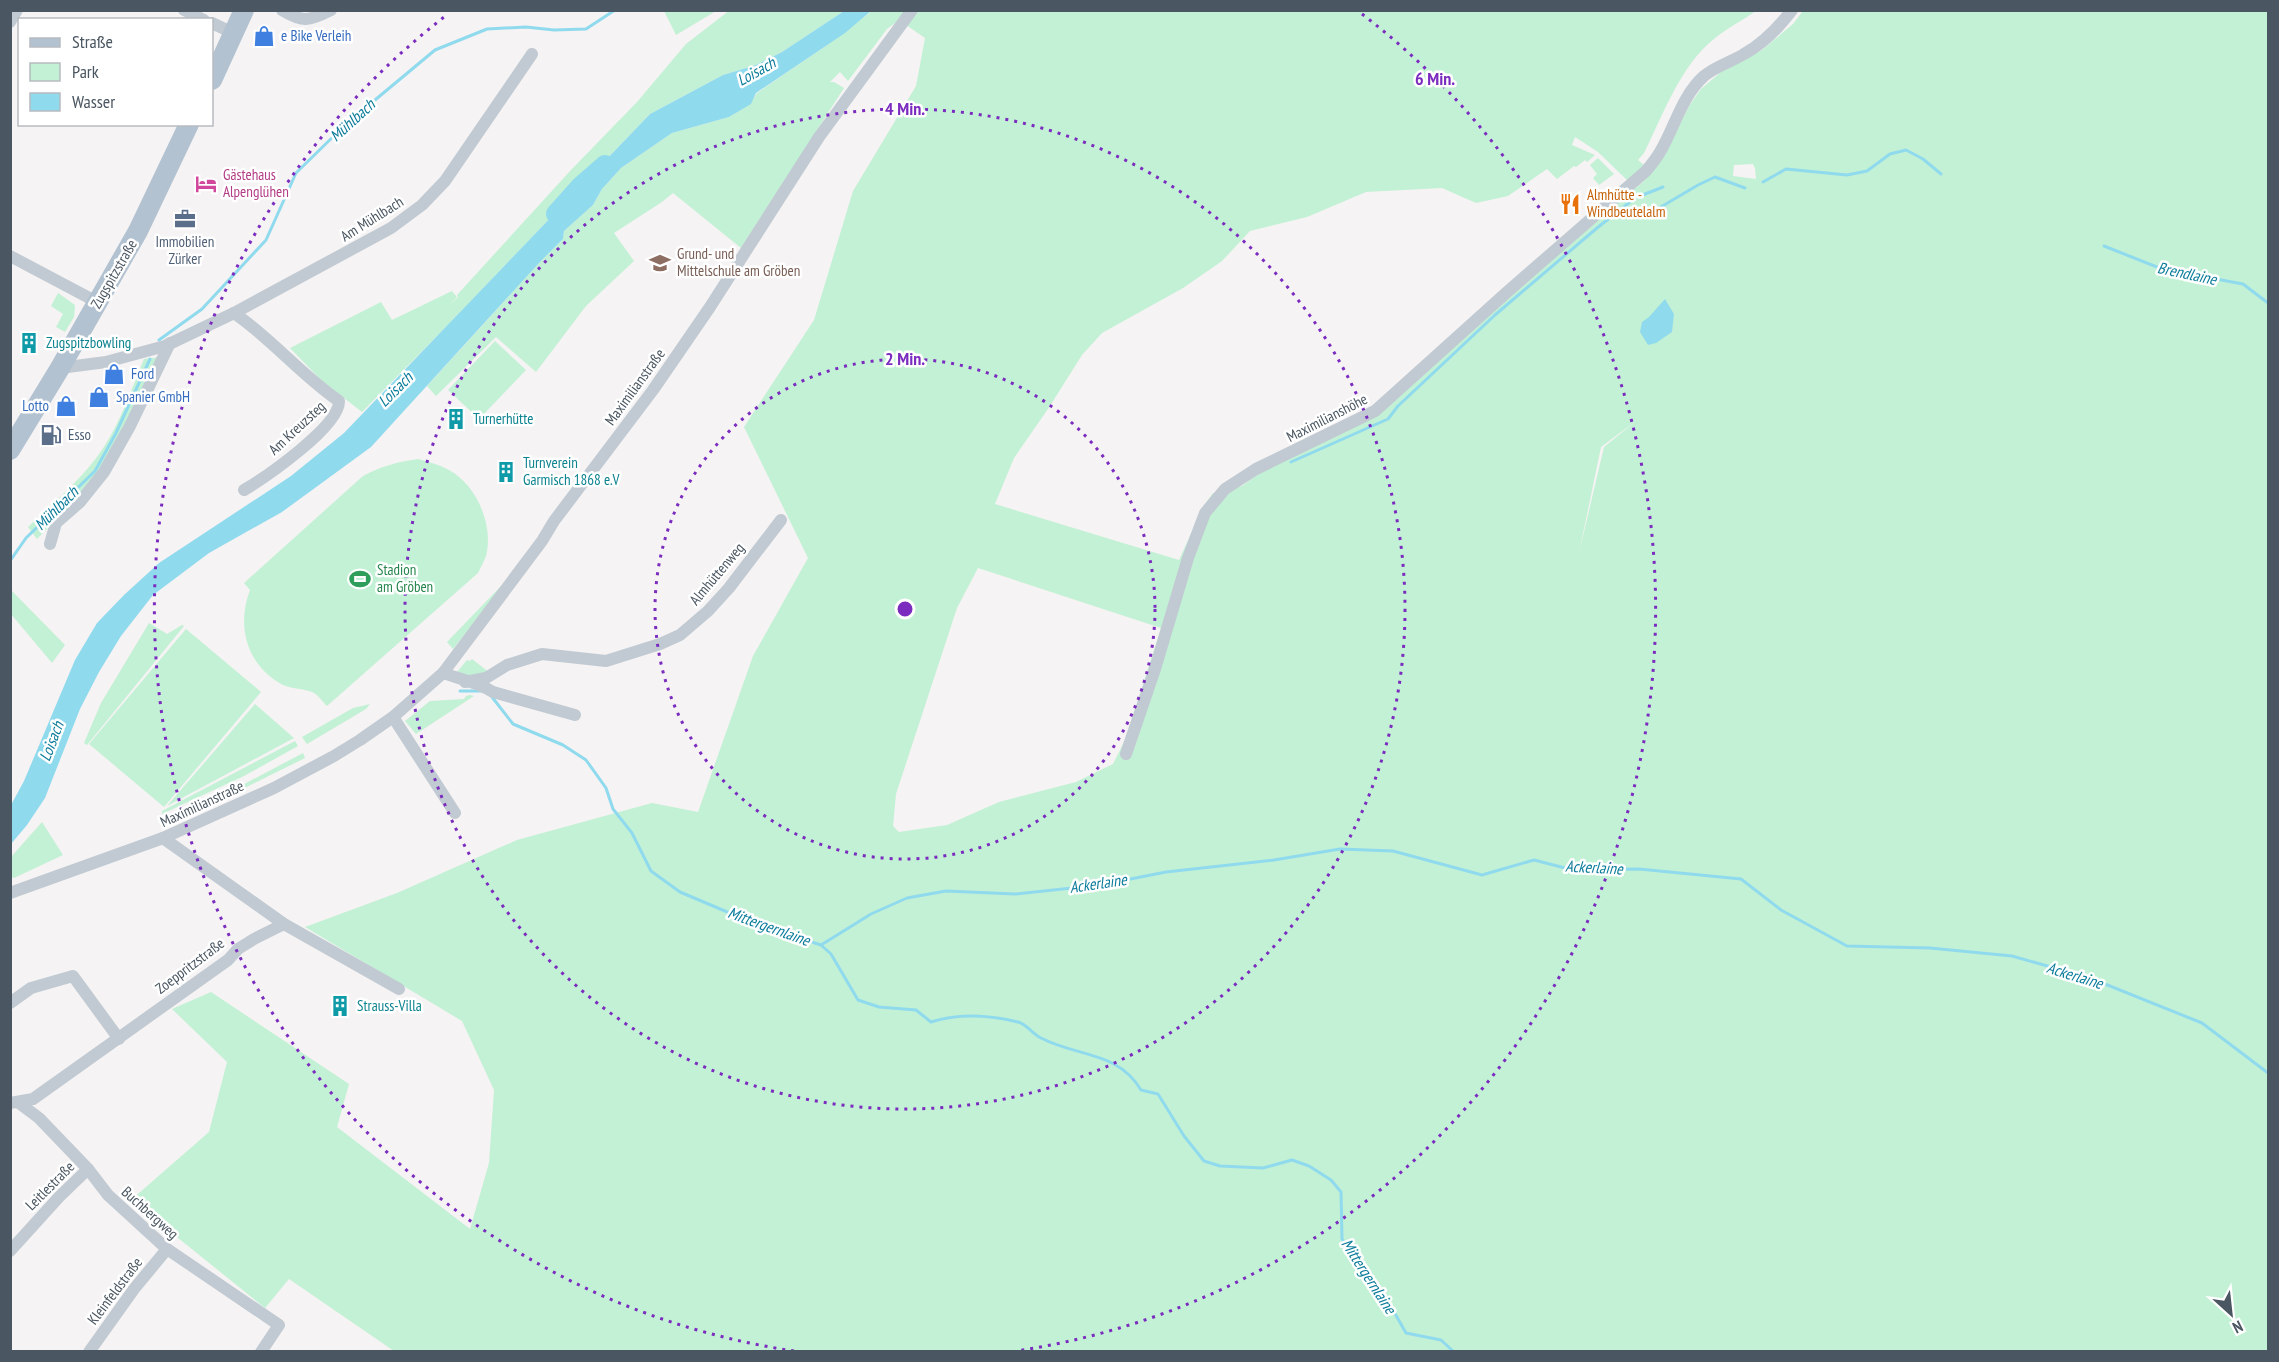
<svg xmlns="http://www.w3.org/2000/svg" width="2279" height="1362" viewBox="0 0 2279 1362" font-family="'PT Sans Narrow',sans-serif">
  <style>
    .green { fill: #c3f1d5; fill-rule: evenodd }
    .water { fill: #90daee }
    .lines { fill: none; stroke-linecap: round; stroke-linejoin: round }
    .stream { stroke: #90daee; stroke-width: 3 }
    .river { stroke: #90daee; stroke-width: 20 }
    .street { stroke: #c1cad2; stroke-width: 12 }
    .primary { stroke: #b3c2d1; stroke-width: 20 }
    .ring { fill: none; stroke: #7b2cbf; stroke-width: 3; stroke-dasharray: 3 6 }
    .labels { text-anchor: middle; stroke-width: 5; stroke-linejoin: round; paint-order: stroke }
    .shop-label { font-size: 15px; fill: #366cbe; stroke: #fff; text-anchor: start }
    .hotel-label { font-size: 15px; fill: #b23c85; stroke: #fff; text-anchor: start }
    .food-label { font-size: 15px; fill: #c56008; stroke: #fff; text-anchor: start }
    .street-label { font-size: 15px; fill: #4a5661; stroke: #fff }
    .service-label { font-size: 15px; fill: #4e5e75; stroke: #fff }
    .education-label { font-size: 15px; fill: #785e54; stroke: #fff; text-anchor: start }
    .culture-label { font-size: 15px; fill: #0d838f; stroke: #fff; text-anchor: start }
    .leisure-label { font-size: 15px; fill: #27864d; stroke: #fff; text-anchor: start }
    .water-label { font-size: 16px; font-style: italic; fill: #0c7c9b; stroke: #fff }
    .centre { fill: #7b2cbf; stroke: #fff; stroke-width: 3 }
    .ring-label { font-size: 18px; text-anchor: middle; font-weight: bold; fill: #7b2cbf; stroke: #fff; stroke-width: 5; stroke-linejoin: round; paint-order: stroke }
  </style>
  <rect width="100%" height="100%" fill="#f5f3f3"/>
  <!-- green -->
  <g class="green">
    <path d="M730,10L844,11L782,52L756,65L723,75L650,114L443,330L362,412L322,381L290,348L381,302L392,320L452,291L457,297L450,305L458,297L457,295L571,170L637,102L686,44Z"/>
    <path d="M664,11H716L676,35Z"/>
    <path d="M872,11H1756C1743,20 1727,28 1714,39C1680,66 1663,115 1644,153L1638,160L1645,166L1628,181L1598,152L1575,137L1572,145L1595,155L1587,162L1585,160L1576,167L1574,166L1557,179L1547,169L1508,196L1476,203L1442,188L1366,192L1307,217L1250,231L1222,261L1183,288L1102,333L1082,355L1048,409L1014,458L995,504L1179,560L1203,507L1213,493L1242,486L1268,467L1368,420L1543,265L1643,182L1657,166L1671,143L1689,106L1701,89L1721,72L1762,50L1793,24L1803,11H2268V1351H394L289,1279L265,1308L131,1200L209,1132L227,1062L172,1009L211,992L349,1084L337,1127L470,1229L489,1163L494,1090L462,1021L305,927L397,893L517,840L652,803L698,812L753,656L808,558L744,427L814,320L853,191L916,86L925,38L899,20L887,29L848,81L840,72L830,82H834L844,88L741,248L673,193L662,202L614,233L634,261L586,306L536,372L496,337L436,396L427,386L540,262L563,239L564,231L593,205L602,189L621,168L672,133L729,117L750,104L757,93L827,45ZM1753,164L1755,168L1756,179L1733,176L1734,165ZM1636,421L1604,447L1579,553L1601,447ZM978,568L1161,628L1126,738L1113,764L1076,782L999,802L947,825L899,832L893,826L896,794L957,608Z"/>
    <path d="M1598,158L1614,174L1599,185L1593,178L1597,174L1590,165Z"/>
    <path d="M58,293L75,305L74,317L65,332L56,327L63,314L51,306Z"/>
    <path d="M495,341L526,370L479,419L448,390Z"/>
    <path d="M161,357L110,456L65,511L37,539L28,527C50,506 74,486 93,462C117,433 130,393 144,359Z"/>
    <path d="M418,459C429,462 440,465 449,470C477,485 494,526 486,556C484,561 481,567 478,573L327,706C323,702 319,696 314,693C308,689 292,689 283,685C247,666 236,627 250,590L244,583L363,476C382,466 397,462 418,459Z"/>
    <path d="M502,585L503,586L453,649L447,642Z"/>
    <path d="M11,590L65,645L52,663L11,614Z"/>
    <path d="M149,623L167,634L182,625L184,626L87,745L84,743L101,703Z"/>
    <path d="M186,629L261,692L164,807L89,744Z"/>
    <path d="M472,659L490,673L476,679L457,672L467,660L470,661Z"/>
    <path d="M470,695L474,696L416,734L405,721L430,701L464,699L466,696Z"/>
    <path d="M255,704L294,738L167,806Z"/>
    <path d="M370,704L366,709L307,744L302,737L353,708Z"/>
    <path d="M295,741L298,746L244,776L162,814V811Z"/>
    <path d="M303,753L305,758L200,810L199,808Z"/>
    <path d="M42,822L63,855L14,878L11,877V857Z"/>
  </g>
  <!-- water -->
  <g class="water">
    <path d="M844,11H871L845,33L756,93L751,104L729,117L672,133L621,168L602,189L593,205L564,231L563,239L540,262L371,447L282,512L209,553L153,595L121,636L99,672L80,709L45,798L27,825L11,844V805L24,781L75,660L97,623L124,595L159,563L291,476L344,433L650,114L723,75L756,65L782,52Z"/>
    <path d="M1665,299L1674,314L1672,332L1656,343L1648,345L1640,332L1642,322L1649,317Z"/>
  </g>
  <g class="lines">
    <!-- stream -->
    <g class="stream">
      <path d="M1763,182L1786,169L1847,175L1867,171L1890,154L1906,150L1923,159L1941,174"/>
      <path d="M1654,211L1698,185L1715,177L1745,188"/>
      <path d="M2104,246L2162,269L2243,284L2268,303"/>
      <path d="M159,340L202,309L266,240L296,173L345,125L435,50L487,29L526,27L554,30L586,29L615,10"/>
      <path d="M1291,462L1388,419L1398,406L1495,315L1597,228L1635,198L1663,187"/>
      <path d="M10,561L26,538L95,471L116,433L150,359"/>
      <path d="M460,691H481"/>
      <path d="M492,697L513,724L563,745L586,760L606,788L613,809L632,833L651,871L680,892L751,922L821,945L831,954L858,1000L879,1007L916,1010L931,1022C959,1013 989,1015 1018,1022C1027,1024 1032,1034 1041,1038C1077,1057 1118,1051 1141,1090L1158,1094L1184,1136L1204,1161L1220,1166L1263,1168L1292,1160L1309,1166L1331,1180L1341,1192L1342,1239L1389,1303L1406,1333L1441,1340L1454,1352"/>
      <path d="M821,945L871,914L907,898L946,891L1015,894L1100,885L1166,872L1274,860L1340,849L1393,851L1482,875L1534,860L1573,870L1639,869L1741,879L1781,910L1847,946L1930,948L2012,956L2090,978L2202,1023L2268,1073"/>
    </g>
    <!-- river -->
    <path class="river" d="M556,214L581,186L605,165"/>
    <!-- street -->
    <g class="street">
      <path d="M184,10L204,20"/>
      <path d="M282,10C304,23 308,21 331,10"/>
      <path d="M10,22L17,10"/>
      <path d="M212,23L233,33"/>
      <path d="M10,256L97,302"/>
      <path d="M234,313C272,339 301,375 339,401C340,426 266,477 244,490"/>
      <path d="M60,368L106,362L165,346L234,313L391,228L422,205L445,181L532,54"/>
      <path d="M50,544L56,523L80,502L104,472L130,426L170,343"/>
      <path d="M443,673C459,679 478,682 493,692L575,715"/>
      <path d="M465,682L486,678L507,665L542,654L606,661L660,644L680,635L708,611L729,588L781,520"/>
      <path d="M393,717L455,813"/>
      <path d="M1126,754L1155,669L1188,558L1205,513L1225,489L1256,469L1375,411L1506,293L1646,171C1651,165 1656,159 1660,152C1675,127 1681,97 1704,76C1716,66 1731,62 1744,54C1764,43 1778,28 1792,10"/>
      <path d="M163,838L284,924L399,989"/>
      <path d="M10,893L163,838L274,788L334,756L360,740L393,717L443,673L542,541L554,521L653,390L710,307L819,137L912,10"/>
      <path d="M10,1003L31,988L73,976L119,1039"/>
      <path d="M10,1103L33,1099L228,960L238,949L254,939L284,924"/>
      <path d="M19,1103L39,1118L88,1169L108,1195L167,1249L279,1325L261,1352"/>
      <path d="M10,1251L59,1197L88,1169"/>
      <path d="M89,1352L134,1289L167,1249"/>
    </g>
    <!-- primary -->
    <g class="primary">
      <path d="M212,80L244,10"/>
      <path d="M10,450L60,368L138,231L189,124"/>
    </g>
  </g>
  <!-- distance rings -->
  <g class="ring">
    <circle cx="905" cy="609" r="250"/>
    <circle cx="905" cy="609" r="500"/>
    <path d="M794 1351A750 750 0 0 1 448 14M1362 14A750 750 0 0 1 1016 1351"/>
  </g>
  <!-- icons -->
  <defs>
    <symbol id="shop-bare" viewBox="-9 -9 18 18"><path d="M-5-2.5h2.3a2.7 3.5 0 0 1 5.4 0H5L5.5 6h-11ZM-1.5-2.5h3a1.5 2.3 0 0 0-3 0Z" fill="#3f7fe0" stroke="#fff" stroke-width="2.5" paint-order="stroke"/></symbol>
    <symbol id="hotel-bare" viewBox="-9 -9 18 18"><path d="M-6-4.5h1.5V1H6V5H4.5V3h-9V5H-6ZM-4 0a1.8 1.8 0 1 1 3.6 0ZM.5 0V-2.5h3Q6-2.5 6 0Z" fill="#d1479c" stroke="#fff" stroke-width="2.5" paint-order="stroke"/></symbol>
    <symbol id="restaurant-bare" viewBox="-9 -9 18 18"><path d="M-5-6h1v4h1v-4h1v4h1v-4h1v5L-1.5 .5V6h-2V.5L-5-1ZM5-6V6H3V1.5H1.5Q1.5-4 5-6Z" fill="#e8710a" stroke="#fff" stroke-width="2.5" paint-order="stroke"/></symbol>
    <symbol id="office-bare" viewBox="-9 -9 18 18"><path d="M-6-3h4V-5.5h4V-3h4V5H-6ZM-1-4.5V-3h2v-1.5ZM-6 0V1H6V0Z" fill="#5c6f8a" stroke="#fff" stroke-width="2.5" paint-order="stroke"/></symbol>
    <symbol id="school-bare" viewBox="-9 -9 18 18"><path d="M0-5L7-2L0 1L-7-2ZM-4 1L0 2.5L4 1V4Q0 6-4 4Z" fill="#8d6e63" stroke="#fff" stroke-width="2.5" paint-order="stroke"/></symbol>
    <symbol id="building-bare" viewBox="-9 -9 18 18"><path d="M-4-6H4V6H1V3H-1V6H-4ZM-2.5-4.3h1.7v1.8h-1.7ZM.8-4.3h1.7v1.8H.8ZM-2.5-1h1.7V.8h-1.7ZM.8-1h1.7V.8H.8Z" fill="#0f9aa8" stroke="#fff" stroke-width="2.5" paint-order="stroke"/></symbol>
    <symbol id="fuel-bare" viewBox="-9 -9 18 18"><path d="M-5.5-6h7V0h2V4h1.3V-2.5L3-4.5l.8-.8L6-3V5H2.5V1h-1V6h-7ZM-4.2-4.7v3.2H.2V-4.7Z" fill="#5c6f8a" stroke="#fff" stroke-width="2.5" paint-order="stroke"/></symbol>
    <symbol id="stadium-bare" viewBox="-9 -9 18 18"><path d="M0-5a6.5 5 0 1 0 0 10a6.5 5 0 1 0 0-10ZM-3.5-1.8h7v3.6h-7Z" fill="#2e9e5b" stroke="#fff" stroke-width="2.5" paint-order="stroke"/></symbol>
  </defs>
  <g fill-rule="evenodd">
    <use href="#shop-bare" x="249" y="21" width="30" height="30"/>
    <use href="#hotel-bare" x="191" y="169" width="30" height="30"/>
    <use href="#restaurant-bare" x="1555" y="189" width="30" height="30"/>
    <use href="#office-bare" x="170" y="204" width="30" height="30"/>
    <use href="#school-bare" x="645" y="248" width="30" height="30"/>
    <use href="#building-bare" x="14" y="328" width="30" height="30"/>
    <use href="#shop-bare" x="99" y="359" width="30" height="30"/>
    <use href="#shop-bare" x="84" y="382" width="30" height="30"/>
    <use href="#shop-bare" x="51" y="391" width="30" height="30"/>
    <use href="#building-bare" x="441" y="404" width="30" height="30"/>
    <use href="#fuel-bare" x="36" y="420" width="30" height="30"/>
    <use href="#building-bare" x="491" y="457" width="30" height="30"/>
    <use href="#stadium-bare" x="345" y="564" width="30" height="30"/>
    <use href="#building-bare" x="325" y="991" width="30" height="30"/>
  </g>
  <g class="labels">
    <!-- shop labels -->
    <g class="shop-label">
      <text x="281" y="41">e Bike Verleih</text>
      <text x="131" y="379">Ford</text>
      <text x="116" y="402">Spanier GmbH</text>
      <text x="49" y="411" text-anchor="end">Lotto</text>
    </g>
    <!-- hotel labels -->
    <g class="hotel-label">
      <text x="223" y="180">Gästehaus<tspan x="223" dy="17">Alpenglühen</tspan></text>
    </g>
    <!-- food labels -->
    <g class="food-label">
      <text x="1587" y="200">Almhütte -<tspan x="1587" dy="17">Windbeutelalm</tspan></text>
    </g>
    <!-- street labels -->
    <g class="street-label">
      <text transform="translate(372 219) rotate(-32)" y="5">Am Mühlbach</text>
      <text transform="translate(114 274) rotate(-60)" y="5">Zugspitzstraße</text>
      <text transform="translate(635 387) rotate(-54)" y="5">Maximilianstraße</text>
      <text transform="translate(1327 418) rotate(-27)" y="5">Maximilianshöhe</text>
      <text transform="translate(297 428) rotate(-43)" y="5">Am Kreuzsteg</text>
      <text transform="translate(717 574) rotate(-50)" y="5">Almhüttenweg</text>
      <text transform="translate(202 804) rotate(-25)" y="5">Maximilianstraße</text>
      <text transform="translate(190 966) rotate(-37)" y="5">Zoeppritzstraße</text>
      <text transform="translate(50 1186) rotate(-45)" y="5">Leitlestraße</text>
      <text transform="translate(150 1213) rotate(42)" y="5">Buchbergweg</text>
      <text transform="translate(115 1291) rotate(-53)" y="5">Kleinfeldstraße</text>
    </g>
    <!-- service labels -->
    <g class="service-label">
      <text x="185" y="247">Immobilien<tspan x="185" dy="17">Zürker</tspan></text>
      <text x="68" y="440" text-anchor="start">Esso</text>
    </g>
    <!-- education labels -->
    <g class="education-label">
      <text x="677" y="259">Grund- und<tspan x="677" dy="17">Mittelschule am Gröben</tspan></text>
    </g>
    <!-- culture labels -->
    <g class="culture-label">
      <text x="46" y="348">Zugspitzbowling</text>
      <text x="473" y="424">Turnerhütte</text>
      <text x="523" y="468">Turnverein<tspan x="523" dy="17">Garmisch 1868 e.V</tspan></text>
      <text x="357" y="1011">Strauss-Villa</text>
    </g>
    <!-- leisure labels -->
    <g class="leisure-label">
      <text x="377" y="575">Stadion<tspan x="377" dy="17">am Gröben</tspan></text>
    </g>
    <!-- water labels -->
    <g class="water-label">
      <text transform="translate(756 71) rotate(-29)" y="6">Loisach</text>
      <text transform="translate(352 120) rotate(-42)" y="6">Mühlbach</text>
      <text transform="translate(2187 273) rotate(12)" y="6">Brendlaine</text>
      <text transform="translate(395 389) rotate(-45)" y="6">Loisach</text>
      <text transform="translate(56 508) rotate(-45)" y="6">Mühlbach</text>
      <text transform="translate(51 741) rotate(-69)" y="6">Loisach</text>
      <text transform="translate(1594 867) rotate(3)" y="6">Ackerlaine</text>
      <text transform="translate(1098 883) rotate(-8)" y="6">Ackerlaine</text>
      <text transform="translate(769 926) rotate(20)" y="6">Mittergernlaine</text>
      <text transform="translate(2075 975) rotate(17)" y="6">Ackerlaine</text>
      <text transform="translate(1369 1276) rotate(57)" y="6">Mittergernlaine</text>
    </g>
  </g>
  <circle cx="905" cy="609" r="9" class="centre"/>
  <g class="ring-label">
    <text x="1435" y="85">6 Min.</text>
    <text x="905" y="115">4 Min.</text>
    <text x="905" y="365">2 Min.</text>
  </g>
  <!-- border -->
  <rect width="2279" height="1362" fill="none" stroke="#4a5661" stroke-width="24"/>
  <!-- legend -->
  <rect x="18" y="18" width="195" height="108" fill="#ffffff" stroke="#b7bbc0" stroke-width="1.5"/>
  <rect x="30" y="38" width="30" height="9" fill="#b3c2d1" stroke="#b7bbc0" stroke-width="1.5"/>
  <text x="72" y="48" font-size="18" fill="#4a5661">Straße</text>
  <rect x="30" y="63" width="30" height="18" fill="#c3f1d5" stroke="#b7bbc0" stroke-width="1.5"/>
  <text x="72" y="78" font-size="18" fill="#4a5661">Park</text>
  <rect x="30" y="93" width="30" height="18" fill="#90daee" stroke="#b7bbc0" stroke-width="1.5"/>
  <text x="72" y="108" font-size="18" fill="#4a5661">Wasser</text>
  <!-- north arrow -->
  <g transform="translate(2231 1314) rotate(153)" stroke="#ffffff" stroke-width="4.5" paint-order="stroke">
  <path d="M0-4.5L10 22L0 15L-10 22Z" fill="#4a5661"/>
  <text y="-9" font-size="16" font-weight="bold" text-anchor="middle" fill="#4a5661">N</text>
  </g>
</svg>
